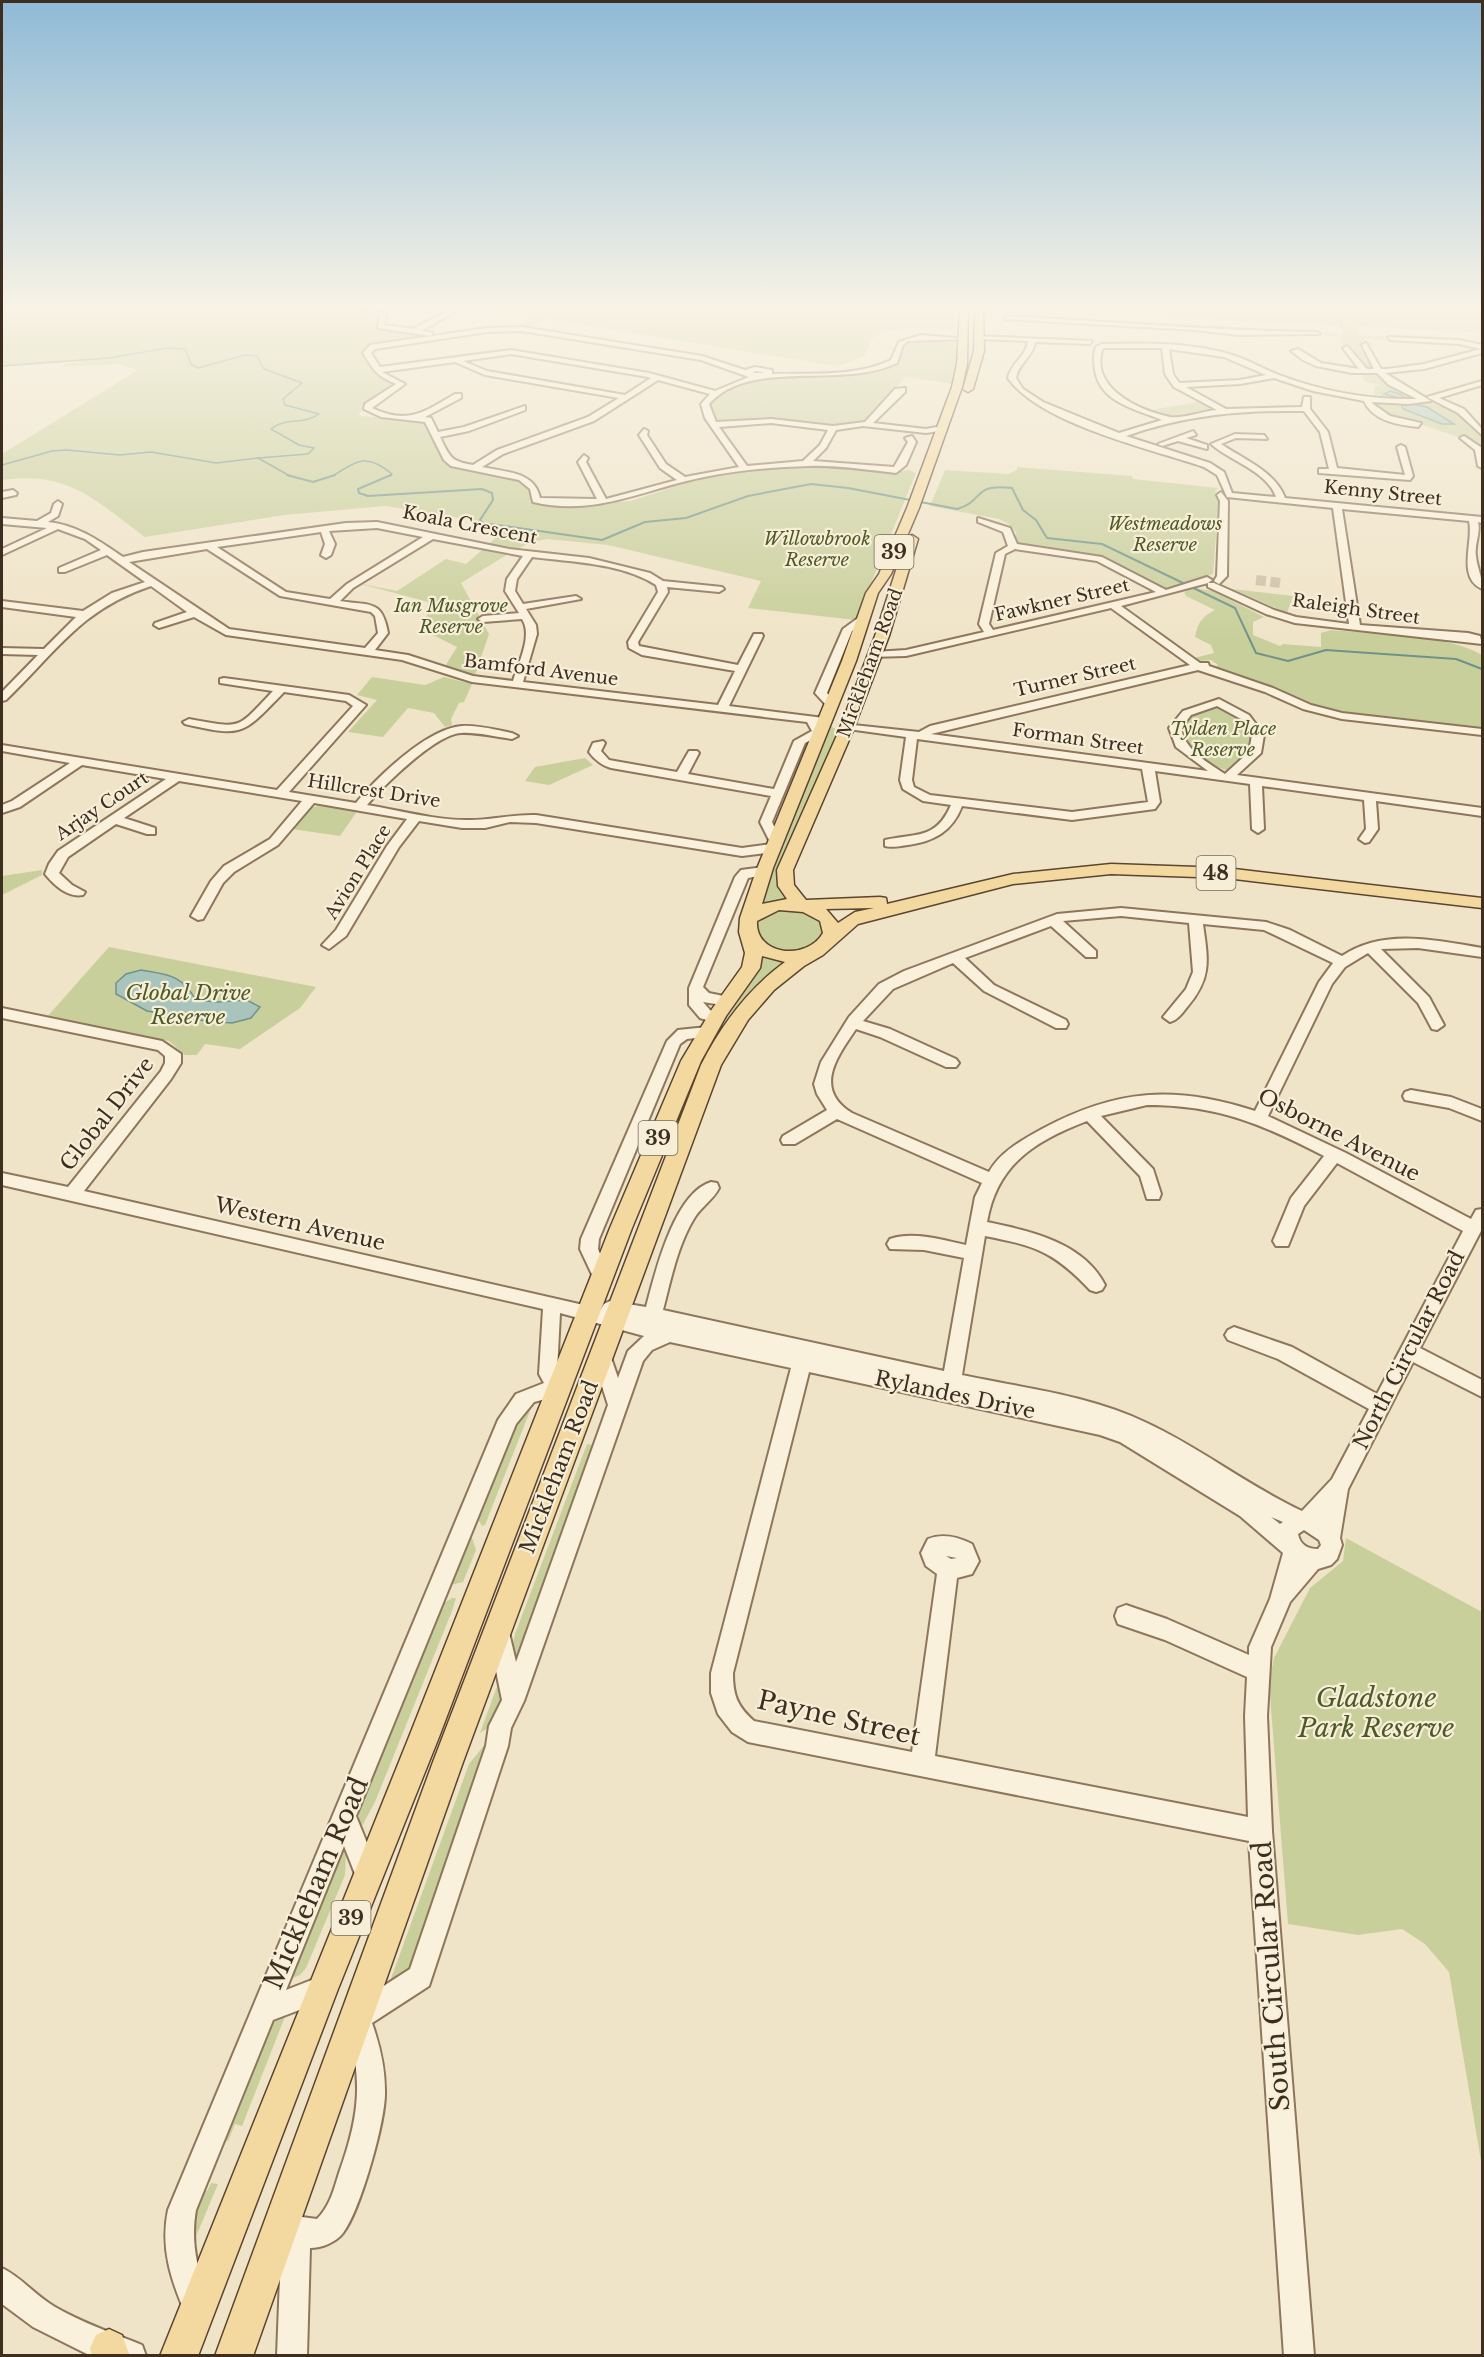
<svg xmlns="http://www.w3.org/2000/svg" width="1484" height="2357" viewBox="0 0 1484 2357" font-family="'Libre Baskerville',serif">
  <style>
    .green { fill: #c9cf9b }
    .water { fill: #a9c4bc; stroke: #6f938a; stroke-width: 1.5 }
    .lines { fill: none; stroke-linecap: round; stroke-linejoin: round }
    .stream-far1 { stroke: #6f938a; stroke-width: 1.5 }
    .stream { stroke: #6f938a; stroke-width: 2 }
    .minor-tunnel { stroke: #ccc0a6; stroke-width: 10; stroke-dasharray: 10 4.5; stroke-linecap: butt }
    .minor-casing { stroke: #8d765c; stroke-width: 4 }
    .major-casing { stroke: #5b4430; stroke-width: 3 }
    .minor { fill: #faf1dc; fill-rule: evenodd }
    .major { fill: #f3d9a0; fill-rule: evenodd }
    .labels { text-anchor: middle; stroke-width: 4.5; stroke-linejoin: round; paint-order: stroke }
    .far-street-label { font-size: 18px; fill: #3d2e20; stroke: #f7eed8 }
    .far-park-label { font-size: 18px; font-style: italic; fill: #4d5a26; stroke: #f7eed8 }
    .shield { fill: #f7eed8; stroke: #756857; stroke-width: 1.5 }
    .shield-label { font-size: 20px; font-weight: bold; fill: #3d2e20 }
    .park-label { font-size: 21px; font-style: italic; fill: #4d5a26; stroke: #f7eed8 }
    .street-label { font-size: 21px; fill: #3d2e20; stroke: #f7eed8 }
    .near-park-label { font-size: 26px; font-style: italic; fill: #4d5a26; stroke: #f7eed8 }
    .near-street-label { font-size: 26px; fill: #3d2e20; stroke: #f7eed8 }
  </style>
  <rect width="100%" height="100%" fill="#f0e4c8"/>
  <!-- green -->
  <g class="green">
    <path d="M2,309H365L381,314L377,326L438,336L381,343L362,350L377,375L396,383L364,403L359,416L424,420L443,459L456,468L502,475L517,480L529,488L531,501L539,505L631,501L698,479L768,468L824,466L891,472L909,470L916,473L856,620L748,608L761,581L608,545L547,539L529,543L516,550L489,544L502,531L503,525L385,506L284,515L145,537C95,500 69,471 2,480V454L138,370L119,364L59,367L69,363L86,362L80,361L2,366Z"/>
    <path d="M480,309H953L954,329C934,329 887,324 872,339C868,343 868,351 864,356L837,366L547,319L529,327H515L532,317Z"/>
    <path d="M1011,309H1482V333L1355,326L1359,335L1381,336L1389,340L1364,339L1374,346L1361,349L1366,350L1375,369H1365L1351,353L1355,351L1342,345L1341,337L1324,336L1323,333L1342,334L1341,326Z"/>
    <path d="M929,338L957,342C958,356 958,371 953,384L906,377L863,422L833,426L755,420L716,424L708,404C750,369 793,376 844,375C860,374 880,373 894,364C902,359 901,347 908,341Z"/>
    <path d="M1361,371L1375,372L1418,399L1374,397L1375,387L1381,385L1365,382Z"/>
    <path d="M1204,401L1216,409L1166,416L1151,410Z"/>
    <path d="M1371,401C1395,402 1441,398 1460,413C1468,420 1475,429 1482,437V450L1466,436L1458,437L1420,424L1391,418Z"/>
    <path d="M1017,467L1132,476L1133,479L1218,488L1215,492L1219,497L1213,574L1160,590L1096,556L1017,544L1014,535L1017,534L1009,524L999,519L930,506L945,470L1008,474L1017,470Z"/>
    <path d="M483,549L508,554L461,583L489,634L474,678L444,668L457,647L425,631L428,602L357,583L397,591L446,559L466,564Z"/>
    <path d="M1195,588L1213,591L1264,617L1253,622V635L1280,646L1283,644L1321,647V633L1331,630C1374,634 1447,634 1482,655V730L1339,713L1220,672L1215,668L1218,665L1211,660L1198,661L1194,658L1214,653L1211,645L1195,637C1198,622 1202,617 1215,610L1186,596L1184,592Z"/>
    <path d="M1232,589L1293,596L1287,613Z"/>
    <path d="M372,677L425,685L444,677L472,684L464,702L459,703L451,719L452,725L445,727L434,713L408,708L383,737L348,732L377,700L357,695Z"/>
    <path d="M1217,705L1240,716L1253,729L1254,747L1242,762L1226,770L1206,763L1187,749L1179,724L1190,713Z"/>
    <path d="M828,725L840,731L785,860L791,900L765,904L763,902L779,848Z"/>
    <path d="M585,758L593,765L549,785L525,781L535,767Z"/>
    <path d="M318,806L358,810L340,836L292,829L310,808Z"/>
    <path d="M42,870V875L2,895V876Z"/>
    <path d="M794,907L821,921L823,936C807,959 779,952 758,940L757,919L772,909Z"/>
    <path d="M109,947L316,987L300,1008L240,1049L205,1044L197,1055H185L169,1041L46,1018Z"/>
    <path d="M759,952L788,959L689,1100L674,1131L668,1130L689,1076Z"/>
    <path d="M534,1401L485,1525L482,1526L477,1518L519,1414Z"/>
    <path d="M587,1444L598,1446L517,1674L512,1647L515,1634Z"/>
    <path d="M468,1538H472L476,1550L463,1582L451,1585L449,1583Z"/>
    <path d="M1346,1538L1482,1612V2167L1449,1972L1425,1944L1402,1929L1358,1935L1288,1924L1269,1683L1274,1658L1310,1588L1343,1561Z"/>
    <path d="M452,1598H456L452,1611L375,1802L362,1826L359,1822V1807L441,1605Z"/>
    <path d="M499,1681L504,1695L491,1726L480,1733Z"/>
    <path d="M486,1743H490L415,1962L407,1974L389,1984L469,1764Z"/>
    <path d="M342,1849L346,1856L345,1875L306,1968L300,1975L290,1979Z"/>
    <path d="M288,2009L242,2126L235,2124L228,2141L222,2139L273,2017Z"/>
    <path d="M211,2183L218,2184L192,2246L189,2226L203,2190L207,2191Z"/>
  </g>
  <!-- water -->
  <g class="water">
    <path d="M1390,391L1400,394L1413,404L1427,407L1454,424H1442L1403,409L1399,398L1384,394Z"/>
    <path d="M141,970C168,975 181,974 196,1000L217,1002L247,1000L260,1007L251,1018L232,1023L206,1021L147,1011L116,994V983L126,974Z"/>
  </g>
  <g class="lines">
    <!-- stream-far1 -->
    <g class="stream-far1">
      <path d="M1342,327L1338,315L1344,309"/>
      <path d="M2,366L109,358L167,348L185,349L191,364L198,368L245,355L257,356L264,369L302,383L283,399L285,405L319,414C304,425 285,417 271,429L299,445L314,448L308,454L258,458L290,476"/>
      <path d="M2,465L52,451L67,450L120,455L151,452L216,463L258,458"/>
      <path d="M333,476C358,460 367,453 392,474L390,476"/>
    </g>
    <!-- stream -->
    <g class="stream">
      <path d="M287,475L313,482L335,475"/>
      <path d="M391,475L358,489L359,493L368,496L482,489L492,493L493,500L480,520L483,523L602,540L645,522L686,518L748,496L811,484L848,488L957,509C985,501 972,483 1012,488L1023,510L1036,520L1047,538L1102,544L1235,608L1256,653L1288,661L1326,650L1456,659L1482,669"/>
    </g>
    <!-- minor-tunnel -->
    <path class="minor-tunnel" d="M1256,580L1280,583"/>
    <defs>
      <g id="minor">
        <path d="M363,309L386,313L384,325L413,329L452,309L458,310L421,331L433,333L431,336L378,328L380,315Z"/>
        <path d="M1007,316C1110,321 1214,331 1317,332L1320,334L1238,335L1195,330L1005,319Z"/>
        <path d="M522,327L702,356L745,370L755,367L772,370V374C811,373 856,377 891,360L899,342L921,335L966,339L908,341L903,345L897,363C841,390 751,357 709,404L716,422L771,419L833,426L865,422L895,389L905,388V392L873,423L926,429L942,426L945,430L926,433L863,426L836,430L826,448L813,461L894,467L908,442L905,438L912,436L916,442L906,465L896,473C867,470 837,465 809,466C774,467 738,470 704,477C644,489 596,517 533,502L530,489L519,480L451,466L444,460L425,422L381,417L364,409L365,404L396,384C376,375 374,371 363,353L370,345L487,328ZM522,331L701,360L749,377L715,391L649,373L511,350L380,367L371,353L375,349L487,332ZM511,354L648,377L651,378L625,395L487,371L463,361ZM455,362L485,375L619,398L588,417L497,450L473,465C450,461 450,457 440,437L469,431L525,410V406L464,427L438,432L431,418L425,417L461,398V394H455C424,412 408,425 372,408L405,384L382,372ZM756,371L765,373H752ZM658,380L710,394L701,404L705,418L739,467L685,477L666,464L647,435L648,431L644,429L639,435L660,468L677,480L606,499L586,462L588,458L584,455L578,462L597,499L540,498C535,471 504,472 482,467L503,454L594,421ZM771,423L828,430L820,445L803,461L747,466L719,427Z"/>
        <path d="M977,336L1092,341L1090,344L1035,342C1033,357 1018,364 1016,378L1023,389L1043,402L1119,433L1162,420C1136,409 1100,403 1095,370C1094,361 1093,355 1096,347L1102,344C1144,343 1188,342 1229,354C1247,359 1263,369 1279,375C1324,392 1371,400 1417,399L1389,385L1377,373H1352L1316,366L1303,360L1291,351L1298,349L1321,363L1359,369L1343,348L1347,346L1367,369H1374L1362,345L1366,343L1381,369H1387L1424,364L1481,349L1459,344L1390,340L1388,337L1459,340L1482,345V353L1424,369L1385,373L1431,401L1408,404L1372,402L1373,404L1390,416L1421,423L1418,427C1398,425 1373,421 1364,401L1313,391L1274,378L1240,384L1186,387L1226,409L1302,407L1304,397H1310V409L1328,432L1337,468L1405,475L1397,447L1401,445L1405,447L1413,476L1410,480L1319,473V469H1329L1320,432L1304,411C1243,410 1184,415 1126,436L1210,463L1224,472L1232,493L1276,497C1267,471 1230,461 1211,444L1235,434L1264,435L1267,439L1236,438L1221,444C1243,459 1276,472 1285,498L1482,517V523L1478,522C1481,534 1474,544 1476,556C1477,568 1483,578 1482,589C1456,577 1474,541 1469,521L1342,509L1360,625L1468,633L1480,636L1482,644L1295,623L1266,614L1208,587V583L1121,606L1200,663H1208L1209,666L1273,688L1311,705L1342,713L1482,729V735L1342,719L1303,709L1265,692L1198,670L931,734L1208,771L1176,747L1169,728L1183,711L1219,699L1249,715L1264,735L1261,753L1237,775L1482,808V816L1376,801L1378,829L1369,842L1365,843L1359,839L1366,829L1364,800L1262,786L1264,829L1258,833L1252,829L1250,784L1155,771L1160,802L1155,809L1072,820L962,806C952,832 934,841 908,845C900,846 892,848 885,846V840C916,833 936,840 951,805L923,801L903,789L900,780L906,737L848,729L842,726L844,724L919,732L930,726L1190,665L1111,608L906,656L870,657V653L874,652L906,650L984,632L979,624L996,553L1008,546L1003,532L978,522V518L1010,528L1017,544L1102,557L1166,590L1207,577L1212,580L1208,583H1214L1274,610L1296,617L1349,624L1333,508L1227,497L1217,475L1204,467C1151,449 1040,424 1008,378C1011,363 1026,357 1028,341L979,339ZM1103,348H1162L1165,374L1174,387L1217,410C1203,411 1183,419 1170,417C1139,411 1088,387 1103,348ZM1169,349L1224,357L1266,375L1240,380L1179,383L1173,374ZM1015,549L1097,561L1156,592L993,630L989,624L1005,554ZM1217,706L1241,719L1252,735L1249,752L1225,774C1208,763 1184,749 1181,728L1191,715ZM917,739L1142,769L1148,802L1072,812L930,795L914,787L912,780Z"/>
        <path d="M1482,381V385L1439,398L1464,409L1482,429V435L1458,413L1427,397Z"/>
        <path d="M1193,431L1196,435L1186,438L1207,445V449L1178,441L1162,446L1158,444Z"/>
        <path d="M1464,436L1482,448V468L1478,466L1475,450L1460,438Z"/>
        <path d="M13,490L17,493L16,495L2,498V492Z"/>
        <path d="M1221,492L1228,501L1227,576L1219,584L1214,581L1217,576L1220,501L1217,495Z"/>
        <path d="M58,501L62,504L58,516L48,522C78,525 101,542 123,557L143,552L346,523L377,522L509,549L589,558L650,573L663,581L722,587L724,589L719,592L667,587L668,592L638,642L639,646L738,665L754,634H762L763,636L729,706L824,718L830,721L819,724L825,732L823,734L805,743L772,822L782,842L778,845V851L773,852L742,856L536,823L510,822L485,828H462L419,821L399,847L346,936L329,949L322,945L336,930L387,846L407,819L314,803L278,845L234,872L223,883L203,919L198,920L191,916L211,881L224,866L270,839L302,801L179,781L124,818L155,828V834H147L116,824L68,857L59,873L72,885L85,892L83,895C68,898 54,885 45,874L49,864L58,851L166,779L82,765L20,807L2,813V805L12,801L70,763L2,751V745L277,790L353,706L346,701L284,692C243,734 244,738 185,724L183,722L189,719C242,728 235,731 273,691L220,683V679L224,678L349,695L366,705L289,792L356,803C377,777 428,728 462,726C478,725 496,730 512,733L518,736L512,739C496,737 477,732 461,733C436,734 384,785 367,805C399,810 433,820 466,820C490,821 512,814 536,815L742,848L771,844L760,822L771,796L611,768C601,765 595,760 589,752L593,743L603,741L605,743L601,751L609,760L677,772L689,751H697L699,753L688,774L774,789L794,741L812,731L807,722L472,682L402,660L226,635L194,617L159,628L154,625L155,623L187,612L151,586C81,609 56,652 6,700L2,701V692L38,655L2,654V648L44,649L76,617L2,607V601L83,611L112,593L145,582L107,555L65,572H59V568L101,550L85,539L58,529L2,555V549L47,528L2,524V518L37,521L51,513L54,504ZM377,528L423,537L347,584L330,599L286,592L217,547L321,532L325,544L321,555L326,558L331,555L335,544L329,531ZM433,539L523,556L507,579L505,591L519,613L483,616L478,619L483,622L522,619C533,636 518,663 513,681L473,676L408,655L375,650L388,633C382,599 370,606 340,601L353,588ZM207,549L280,596L371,612L375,616L378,633L365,648L229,629L129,562ZM532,557C572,562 622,563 656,585L658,592L628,642L629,648L642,655L735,671L718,705L523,682L537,634L536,625L526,609L581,599L576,596L523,604L515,591L517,579Z"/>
        <path d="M858,618L867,620L852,631L827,693L837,704L827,706L815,693L843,629Z"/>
        <path d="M764,867L769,868V874L748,878L703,987L709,993L733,998L735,1001L728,1006L703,1002L710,1010L723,1018L716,1023L700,1018L689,1005V988L735,877L741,870Z"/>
        <path d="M1121,908L1266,922L1290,930L1342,956C1383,928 1436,940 1482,948V957L1418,948L1381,949L1429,997L1444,1025L1437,1030L1432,1029L1418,1003L1368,953L1345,967L1332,984L1268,1116L1346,1153L1471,1219L1476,1210L1482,1209V1229L1420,1348L1482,1380V1397L1413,1362L1348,1489L1340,1538L1342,1545L1337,1559L1331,1565L1318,1569L1290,1602L1271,1647L1267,1716L1272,1831L1314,2356H1284L1249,1841L748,1742L732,1732L718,1714L711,1693V1673L791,1368L670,1342L652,1350L643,1361L524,1701L511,1728L508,1746L429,1986L372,2023C380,2046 385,2067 385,2091C386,2120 360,2211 343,2233C336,2242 322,2248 310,2248L307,2356H277L281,2251L269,2239L265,2228L269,2218L279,2214L317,2219C330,2206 334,2189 339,2173C360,2115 364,2076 344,2018L348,2009L410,1969L486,1746L489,1726L502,1700L488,1632L491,1624L499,1621L507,1624L516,1662L608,1405L592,1355L594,1349L601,1347L608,1349L618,1378L628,1351L644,1336L560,1313L557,1372L567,1388L565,1394L534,1402L516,1424L356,1816L380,1875L377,1884L368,1887L359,1884L344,1846L286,1990L322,1976L331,1980L335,1989L331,1998L273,2020L196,2210C190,2244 198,2273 211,2305L206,2315L196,2320L186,2315C171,2280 160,2248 168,2210L498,1420L516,1394L544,1383L539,1374L543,1309L2,1185V1173L68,1187L161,1071L165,1063V1056L158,1050L2,1018V1008L162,1041L181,1054V1063L171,1079L84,1191L601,1309L604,1304L610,1301L646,1307C655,1273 674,1193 711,1182L717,1183L719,1188C714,1199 702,1206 695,1217C678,1244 671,1279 663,1310L944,1371L964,1258L924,1250L890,1249L887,1244L890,1239C914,1231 942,1240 966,1245L975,1197L982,1183L837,1119L795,1144H783L781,1140L783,1136L827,1110L817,1094L814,1084L821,1062L849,1017L879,984L904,971L1057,914ZM1121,916L1189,923L1193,972L1186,989L1163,1017L1170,1022C1178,1020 1183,1012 1188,1006C1212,977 1208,960 1203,924L1264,930L1333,963L1319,982L1255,1111C1174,1085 1117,1089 1042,1129C1022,1140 1000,1152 989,1172L852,1113C813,1089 837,1057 856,1029L880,1037L946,1067H956L959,1063L956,1059L890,1029L863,1021L893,989L953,963L984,991L1056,1028H1066L1068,1024L1066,1020L994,985L965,958L1051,926L1086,957H1096V951L1063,921ZM1147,1105C1218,1105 1262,1124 1324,1156L1291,1198L1273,1241L1276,1246H1288L1304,1206L1337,1163L1463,1231L1377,1394L1292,1347L1234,1327L1228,1330L1225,1335L1228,1340L1278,1359L1369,1409L1332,1479L1302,1511C1248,1486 1201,1448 1147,1423C1090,1395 1023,1388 962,1375L985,1236C1036,1246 1053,1251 1090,1290L1096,1292L1102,1290L1105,1285C1083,1242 1030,1231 987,1222C997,1164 1035,1141 1087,1121L1140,1176L1147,1199H1159L1161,1194L1153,1169L1101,1116ZM809,1372L1100,1435L1120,1442L1240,1516L1283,1553L1270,1599L1249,1647V1655L1167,1619L1126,1605L1118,1608L1115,1616L1118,1624L1165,1640L1247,1677L1245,1716L1248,1817L935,1756L957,1578L972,1574L979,1561L972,1544C958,1537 943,1533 928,1539L921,1553L926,1566L937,1574L912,1752L754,1721C737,1706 733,1695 733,1673ZM1271,1517L1283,1522L1280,1524ZM1304,1530L1319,1540L1321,1545L1318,1549C1308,1549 1300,1545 1298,1534ZM946,1556L957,1558L951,1559Z"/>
        <path d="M707,1027L714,1032L712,1036L687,1039L680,1044L599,1239L598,1249L611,1278L608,1283L602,1285L596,1283L580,1249L581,1239L667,1041L678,1030Z"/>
        <path d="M1411,1090L1451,1097L1482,1109V1121L1449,1108L1405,1100L1403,1096L1405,1092Z"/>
        <path d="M2,2268C21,2277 36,2296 55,2307C83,2323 112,2333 142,2345L146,2356H91L33,2327L2,2304Z"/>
      </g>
      <g id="major">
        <path d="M960,309H968L967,364L962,387L919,508L891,574L878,593L856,661L773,868L762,904L787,899L778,886L777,870L838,733L875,636L906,539L912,535L918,539L889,636L852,733L793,870L794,885L806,900L880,897L886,898L887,904L1013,874L1111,864L1226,868L1482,898V908L1226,878L1111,874L1013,884L858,924L823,955L804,966L774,990L748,1020L721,1065L463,1762L253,2356H215L433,1762L701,1065C722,1024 748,989 785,962L762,956L760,968L726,1016L701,1061L632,1228L439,1737L338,1989L198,2356H160L409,1737L610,1228L681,1061L712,1009L742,967L745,953L739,932L740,918L756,871L842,661L866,593L879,574L907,508L952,387L957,364ZM874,908L855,912L838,923L826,909ZM779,910L803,912L820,921L823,933C807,961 755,956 757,921Z"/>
        <path d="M975,309H983L984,351L973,389L968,392L963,389L974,351Z"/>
        <path d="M109,2329L122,2335L130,2356H92L90,2348L96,2335Z"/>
      </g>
    </defs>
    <!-- minor casing -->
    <use href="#minor" class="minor-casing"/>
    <!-- major casing -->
    <use href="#major" class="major-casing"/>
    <!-- minor -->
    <use href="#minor" class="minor"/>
    <!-- major -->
    <use href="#major" class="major"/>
  </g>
  <!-- sky -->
  <linearGradient id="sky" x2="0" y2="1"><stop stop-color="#8fbad6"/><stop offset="0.48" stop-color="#f8f3e6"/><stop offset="1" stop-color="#f8f3e6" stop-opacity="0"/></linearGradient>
  <rect width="1484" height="639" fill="url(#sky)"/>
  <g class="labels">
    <!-- far-street labels -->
    <g class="far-street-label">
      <text transform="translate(1383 493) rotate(6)" y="6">Kenny Street</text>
      <text transform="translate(470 525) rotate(11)" y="6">Koala Crescent</text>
      <text transform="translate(1062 600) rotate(-13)" y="6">Fawkner Street</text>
      <text transform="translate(1356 609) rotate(8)" y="6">Raleigh Street</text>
      <text transform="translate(870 663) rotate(-70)" y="6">Mickleham Road</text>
      <text transform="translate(541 670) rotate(7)" y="6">Bamford Avenue</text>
      <text transform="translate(1075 677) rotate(-13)" y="6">Turner Street</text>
      <text transform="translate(1078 739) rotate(8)" y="6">Forman Street</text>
      <text transform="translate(374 791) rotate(9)" y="6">Hillcrest Drive</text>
      <text transform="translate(102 806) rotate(-34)" y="6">Arjay Court</text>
      <text transform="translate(358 872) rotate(-58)" y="6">Avion Place</text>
    </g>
    <!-- far-park labels -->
    <g class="far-park-label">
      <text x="1165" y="530">Westmeadows<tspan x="1165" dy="21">Reserve</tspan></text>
      <text x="817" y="545">Willowbrook<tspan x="817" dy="21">Reserve</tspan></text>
      <text x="451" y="612">Ian Musgrove<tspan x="451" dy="21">Reserve</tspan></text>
      <text x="1223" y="735">Tylden Place<tspan x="1223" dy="21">Reserve</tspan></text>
    </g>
    <!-- shield labels -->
    <g class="shield">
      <rect x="874.5" y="535" width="39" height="34" rx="4.5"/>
      <rect x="1196.5" y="856" width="39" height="34" rx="4.5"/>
      <rect x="638.5" y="1121" width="39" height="34" rx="4.5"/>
      <rect x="331.5" y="1901" width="39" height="34" rx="4.5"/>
    </g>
    <g class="shield-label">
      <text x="894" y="559">39</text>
      <text x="1216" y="880">48</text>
      <text x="658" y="1145">39</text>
      <text x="351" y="1925">39</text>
    </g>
    <!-- park labels -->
    <g class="park-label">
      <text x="188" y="1000">Global Drive<tspan x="188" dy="24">Reserve</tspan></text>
    </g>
    <!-- street labels -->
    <g class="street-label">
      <text transform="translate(107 1114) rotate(-52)" y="7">Global Drive</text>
      <text transform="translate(1339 1135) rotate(27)" y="7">Osborne Avenue</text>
      <text transform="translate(300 1224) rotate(13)" y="7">Western Avenue</text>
      <text transform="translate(1409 1350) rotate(-63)" y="7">North Circular Road</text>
      <text transform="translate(955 1395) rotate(12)" y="7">Rylandes Drive</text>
      <text transform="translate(559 1467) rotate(-69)" y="7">Mickleham Road</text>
    </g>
    <!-- near-park labels -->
    <g class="near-park-label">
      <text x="1376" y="1707">Gladstone<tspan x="1376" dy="30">Park Reserve</tspan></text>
    </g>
    <!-- near-street labels -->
    <g class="near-street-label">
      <text transform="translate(839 1718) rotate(13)" y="9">Payne Street</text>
      <text transform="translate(316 1883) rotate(-67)" y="9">Mickleham Road</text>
      <text transform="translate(1271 1976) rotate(-94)" y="9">South Circular Road</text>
    </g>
  </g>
  <!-- border -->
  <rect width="1484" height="2357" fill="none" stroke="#3d2e20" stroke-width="6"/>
</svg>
